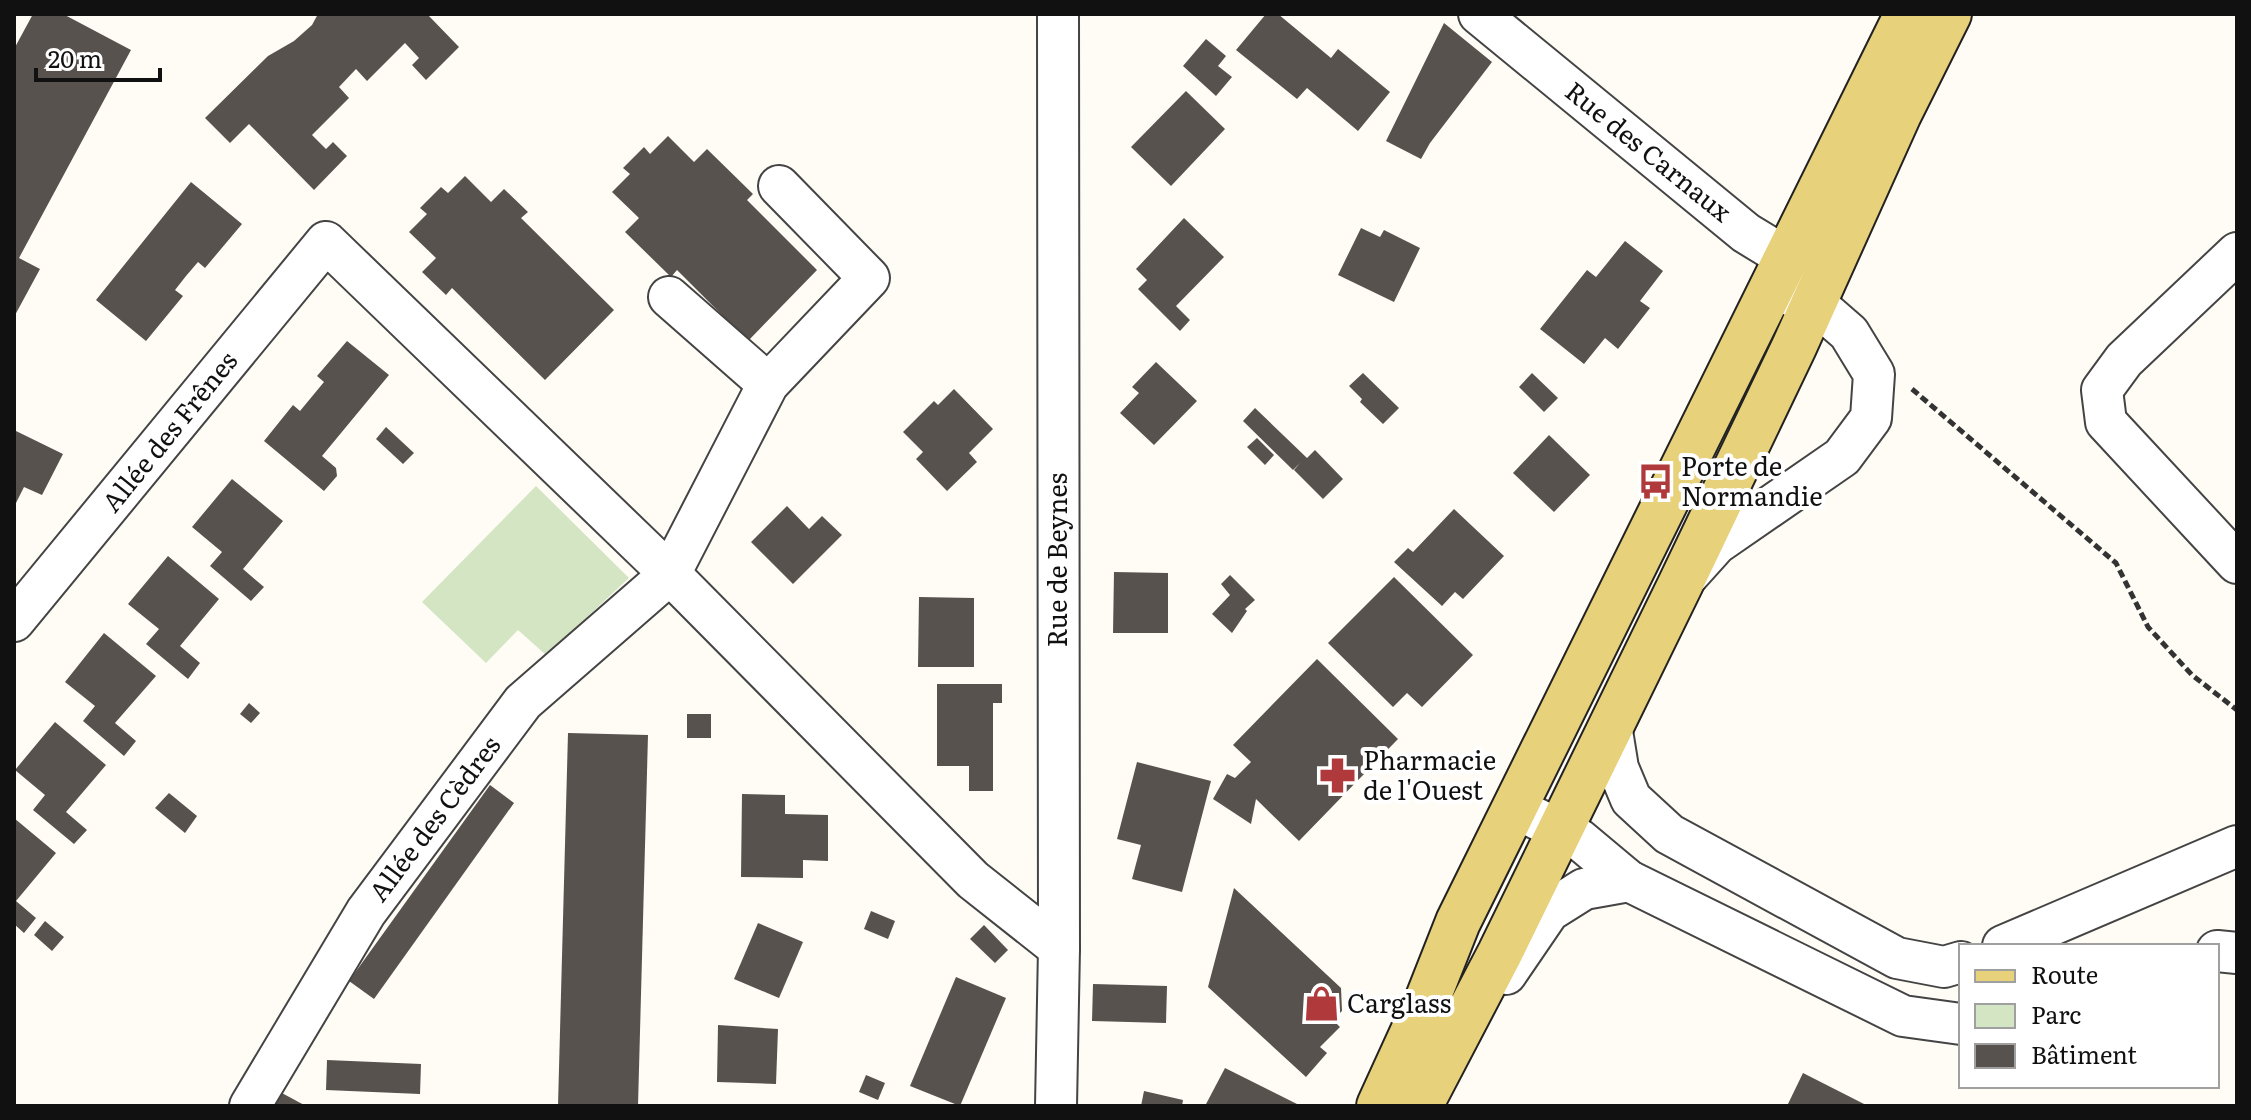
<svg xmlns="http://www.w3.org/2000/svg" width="2251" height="1120" viewBox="0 0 2251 1120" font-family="Literata,serif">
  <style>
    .park { fill: #d3e5c2 }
    .building { fill: #58524e }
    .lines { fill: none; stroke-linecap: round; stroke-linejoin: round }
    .minor-casing { stroke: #444; stroke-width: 44 }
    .major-casing { stroke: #222; stroke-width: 48 }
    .path { stroke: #333; stroke-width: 5; stroke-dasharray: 8 4; stroke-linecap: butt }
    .minor { stroke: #fff; stroke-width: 40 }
    .major { stroke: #e8d17b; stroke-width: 44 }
    .labels { text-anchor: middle; stroke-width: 8; stroke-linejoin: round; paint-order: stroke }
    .street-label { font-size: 26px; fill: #111; stroke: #fff }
    .poi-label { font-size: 26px; fill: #111; stroke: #fff; text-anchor: start }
  </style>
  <rect width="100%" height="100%" fill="#fefcf5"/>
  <!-- park -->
  <path class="park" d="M536,486L629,578L546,655L518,630L486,663L422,602Z"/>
  <!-- building -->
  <g class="building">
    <path d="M33,14H63L131,50L19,258L40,269L14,317V49Z"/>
    <path d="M318,14H427L459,47L426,80L412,65L419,58L405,43L367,81L356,69L339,87L349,98L312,135L326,149L333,142L347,156L314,190L249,124L230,143L205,118L268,56L294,41L312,25Z"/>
    <path d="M1266,14H1278L1331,58L1338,49L1390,92L1358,131L1307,88L1297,99L1236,50Z"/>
    <path d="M1444,23L1492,62L1430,143L1421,159L1386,141Z"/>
    <path d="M1206,39L1226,56L1218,66L1232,77L1216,96L1183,66Z"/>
    <path d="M1186,91L1225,129L1171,186L1131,147Z"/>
    <path d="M668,136L694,162L707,149L753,194L747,200L817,270L748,341L677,270L671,277L625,232L639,218L612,192L630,174L623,168L644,147L650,154Z"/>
    <path d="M465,176L491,202L504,189L528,212L521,218L614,310L545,380L452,288L446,295L422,272L436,258L409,232L427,214L420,208L441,187L448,193Z"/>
    <path d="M191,182L242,224L205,268L198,262L186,276L175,290L183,296L146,341L96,300Z"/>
    <path d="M1184,218L1224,257L1176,306L1190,320L1180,331L1138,289L1147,280L1136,269Z"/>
    <path d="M1361,228L1380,237L1384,230L1420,248L1394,302L1338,275Z"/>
    <path d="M1625,241L1663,271L1640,301L1650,308L1618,349L1605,338L1584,364L1540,329L1587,270L1596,277Z"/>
    <path d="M347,341L389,375L322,456L336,468L337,476L324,491L264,441L293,405L300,411L324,382L317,376Z"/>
    <path d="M1156,362L1197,401L1154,445L1120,413L1139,393L1132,387Z"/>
    <path d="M1363,373L1399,408L1383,424L1360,402L1362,399L1349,386Z"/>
    <path d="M1532,373L1558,398L1544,412L1519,387Z"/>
    <path d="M954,389L993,429L969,453L977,462L947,491L916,459L923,452L903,432L934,401L938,405Z"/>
    <path d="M1255,408L1307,458L1315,450L1343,479L1323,499L1294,470L1300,463L1293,470L1243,421Z"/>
    <path d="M386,427L414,453L403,464L376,439Z"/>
    <path d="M16,431L63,454L42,495L24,487L14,507V435Z"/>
    <path d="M1549,435L1590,475L1554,512L1513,473Z"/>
    <path d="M1257,438L1274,455L1265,465L1247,447Z"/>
    <path d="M232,479L283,521L243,569L264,587L251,601L210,566L222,552L192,527Z"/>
    <path d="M787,506L809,529L822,516L842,535L793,584L751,542Z"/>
    <path d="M1454,509L1504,556L1463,599L1455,592L1442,606L1394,562L1408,548L1413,552Z"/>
    <path d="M168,556L219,599L180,646L200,663L188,679L146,644L159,629L128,604Z"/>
    <path d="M1114,572L1168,573V633H1113Z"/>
    <path d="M1230,575L1255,600L1245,609L1247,611L1232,633L1212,614L1230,595L1221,584Z"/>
    <path d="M1394,577L1473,655L1422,707L1407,693L1393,707L1328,643Z"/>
    <path d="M919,597L974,598V667H918Z"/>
    <path d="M104,633L156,676L115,723L136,741L124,756L83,721L95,706L65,682Z"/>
    <path d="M1317,659L1398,739L1299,841L1256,799L1251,824L1213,799L1227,774L1235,778L1251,762L1233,745Z"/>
    <path d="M937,684H1002V703H993V791H969V766H937Z"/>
    <path d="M249,703L260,713L251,723L240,714Z"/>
    <rect x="687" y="714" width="24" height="24"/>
    <path d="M55,722L106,765L66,812L87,830L74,844L33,810L45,795L15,770Z"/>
    <path d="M568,733L648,735L638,1106H558Z"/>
    <path d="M1137,762L1211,781L1182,892L1132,879L1141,845L1117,839Z"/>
    <path d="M490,785L514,803L374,999L349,981Z"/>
    <path d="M169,793L197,816L185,833L155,808Z"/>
    <path d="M742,794L785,795V814L828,815V861L803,860V878L741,877Z"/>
    <path d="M14,818L56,853L16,901L36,918L24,933L14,924Z"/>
    <path d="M1234,888L1341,988L1342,1011L1333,1020L1340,1027L1320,1047L1327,1053L1306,1077L1208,987Z"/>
    <path d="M871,911L895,921L888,939L864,929Z"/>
    <path d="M45,921L64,937L52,951L34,935Z"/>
    <path d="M758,923L803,942L779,998L734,979Z"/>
    <path d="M984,925L1008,950L995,963L970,939Z"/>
    <path d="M956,977L1006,998L960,1106L910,1086Z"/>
    <path d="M1093,984L1167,986L1166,1023L1092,1021Z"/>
    <path d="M718,1025L778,1029L776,1084L717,1082Z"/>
    <path d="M327,1060L421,1064L420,1094L326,1090Z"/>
    <path d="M1225,1068L1301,1106H1205Z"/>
    <path d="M1803,1073L1868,1106H1787Z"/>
    <path d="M866,1075L885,1083L878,1100L859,1092Z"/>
    <path d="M1144,1091L1183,1100L1182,1106H1141Z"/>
    <path d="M280,1092L306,1106H272Z"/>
  </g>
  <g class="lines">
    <defs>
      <g id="minor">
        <path d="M1479,14L1746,233L1813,274"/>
        <path d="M2237,253L2124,360L2102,390L2106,422L2237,563"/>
        <path d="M669,297L768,384"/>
        <path d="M1689,574L1716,544L1842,457L1871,418L1874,374L1849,333L1826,313L1784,292"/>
        <path d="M14,621L326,242L670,574L973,880L1059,948"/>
        <path d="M1611,725L1618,768L1631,799L1669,834L1897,958L1944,967L1961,962"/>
        <path d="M1515,808L1580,840L1629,881L1903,1016L1961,1024"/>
        <path d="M2003,946L2237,846"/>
        <path d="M2217,951L2237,953"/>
        <path d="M1506,974L1549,911L1584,889L1629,881"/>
        <path d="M250,1106L366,912L523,702L670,574L768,384L869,278L779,186"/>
        <path d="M1056,1106L1059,948L1058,14"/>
      </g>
      <g id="major">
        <path d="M1379,1106L1426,1003L1458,922L1907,14"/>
        <path d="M1420,1106L1500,953L1680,585L1794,347L1899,114L1949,14"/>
      </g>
    </defs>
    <!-- minor casing -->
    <use href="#minor" class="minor-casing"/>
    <!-- major casing -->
    <use href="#major" class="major-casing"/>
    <!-- path -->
    <path class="path" d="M1912,389L2116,563L2148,627L2192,675L2237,710"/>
    <!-- minor -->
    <use href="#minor" class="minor"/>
    <!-- major -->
    <use href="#major" class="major"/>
  </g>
  <!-- icons -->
  <defs>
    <symbol id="bus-bare" viewBox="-9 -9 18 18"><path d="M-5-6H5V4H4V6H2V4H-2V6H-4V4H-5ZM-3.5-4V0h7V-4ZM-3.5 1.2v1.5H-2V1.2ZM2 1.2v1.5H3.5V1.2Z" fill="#b0393b" stroke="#fff" stroke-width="2.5" paint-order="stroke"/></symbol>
    <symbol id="pharmacy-bare" viewBox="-9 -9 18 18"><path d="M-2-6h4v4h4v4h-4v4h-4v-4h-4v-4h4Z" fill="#b0393b" stroke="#fff" stroke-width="2.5" paint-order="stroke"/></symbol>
    <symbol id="shop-bare" viewBox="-9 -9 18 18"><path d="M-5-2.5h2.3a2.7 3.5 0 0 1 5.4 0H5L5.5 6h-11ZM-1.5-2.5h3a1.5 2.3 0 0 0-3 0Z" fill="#b0393b" stroke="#fff" stroke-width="2.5" paint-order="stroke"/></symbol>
  </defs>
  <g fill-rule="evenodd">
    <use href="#bus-bare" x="1630" y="456" width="51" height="51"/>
    <use href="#pharmacy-bare" x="1312" y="750" width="51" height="51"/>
    <use href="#shop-bare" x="1296" y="978" width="51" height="51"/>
  </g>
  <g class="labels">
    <!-- street labels -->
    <g class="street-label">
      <text transform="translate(1648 152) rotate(39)" y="9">Rue des Carnaux</text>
      <text transform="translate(170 432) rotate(-51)" y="9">Allée des Frênes</text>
      <text transform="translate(1058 560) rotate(-90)" y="9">Rue de Beynes</text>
      <text transform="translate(435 819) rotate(-53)" y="9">Allée des Cèdres</text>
    </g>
    <!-- poi labels -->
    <g class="poi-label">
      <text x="1681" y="476">Porte de<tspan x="1681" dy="30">Normandie</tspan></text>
      <text x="1363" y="770">Pharmacie<tspan x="1363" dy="30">de l'Ouest</tspan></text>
      <text x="1347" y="1013">Carglass</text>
    </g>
  </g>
  <!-- border -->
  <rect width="2251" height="1120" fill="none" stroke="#111111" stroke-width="32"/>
  <!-- legend -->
  <rect x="1959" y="944" width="260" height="144" fill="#ffffff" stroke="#a0a0a0" stroke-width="2"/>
  <rect x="1975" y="970" width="40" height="12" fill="#e8d17b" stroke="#a0a0a0" stroke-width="2"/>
  <text x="2031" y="984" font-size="24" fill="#111111">Route</text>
  <rect x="1975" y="1004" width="40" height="24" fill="#d3e5c2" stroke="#a0a0a0" stroke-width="2"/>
  <text x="2031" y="1024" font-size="24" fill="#111111">Parc</text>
  <rect x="1975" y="1044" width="40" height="24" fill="#58524e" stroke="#a0a0a0" stroke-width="2"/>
  <text x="2031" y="1064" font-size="24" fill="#111111">Bâtiment</text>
  <!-- scale -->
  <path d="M36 68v12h124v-12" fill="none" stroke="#111111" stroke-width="4"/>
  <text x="48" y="68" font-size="24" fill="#111111" stroke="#ffffff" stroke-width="6" paint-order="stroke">20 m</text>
</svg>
